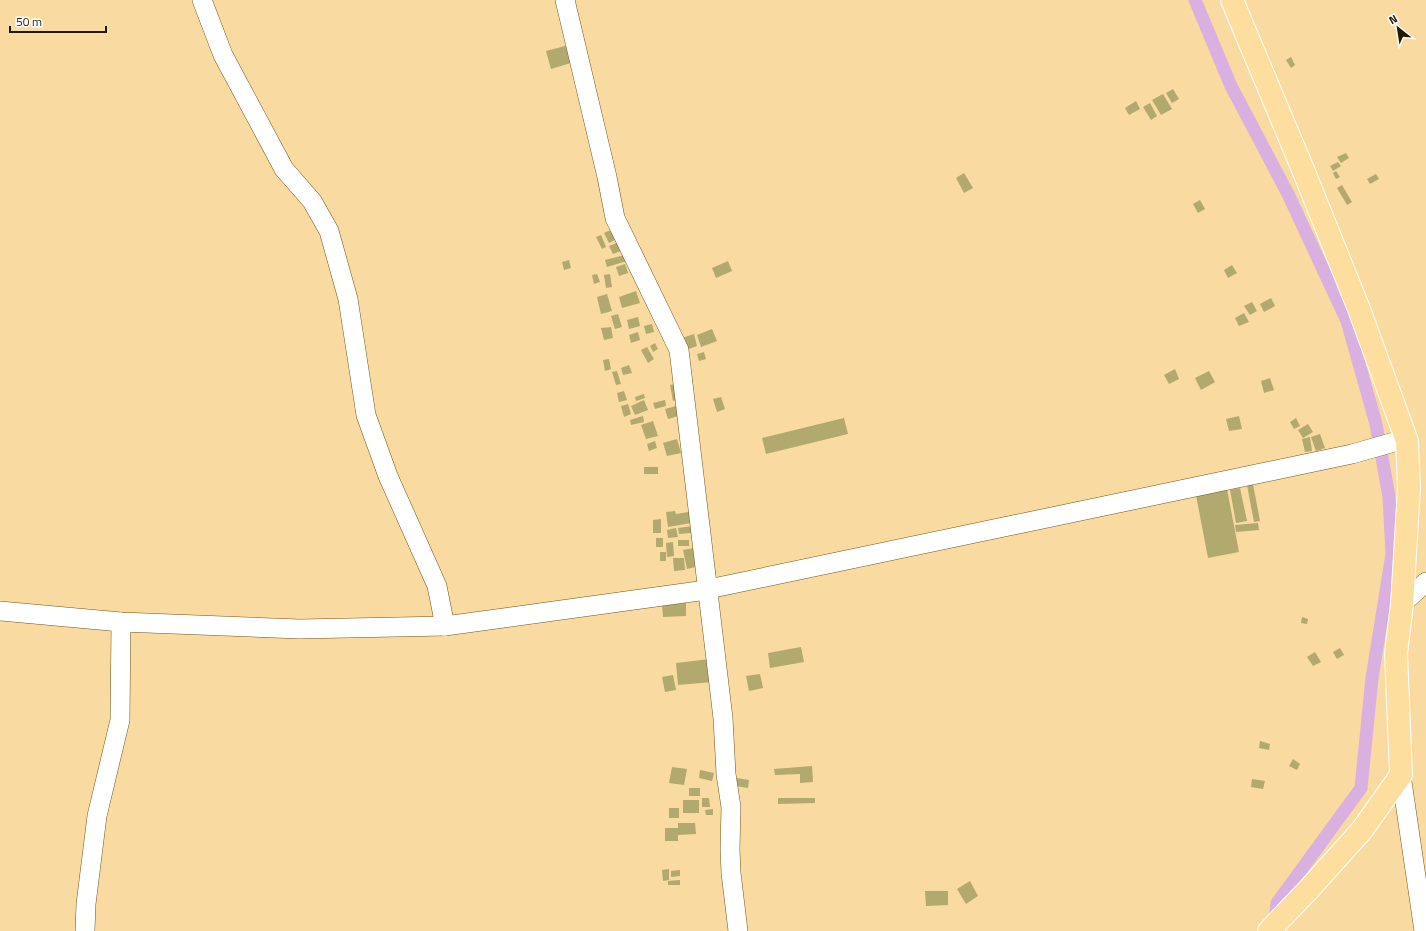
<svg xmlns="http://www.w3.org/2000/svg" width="1426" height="931" viewBox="0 0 1426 931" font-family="'Titillium Web',sans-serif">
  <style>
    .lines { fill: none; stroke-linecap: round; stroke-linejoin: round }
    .canal { stroke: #dab0e0; stroke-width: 13 }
    .building { fill: #b1a96d }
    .minor-casing { stroke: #70541b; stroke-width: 20 }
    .major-casing { stroke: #fff; stroke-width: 24 }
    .minor { stroke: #fff; stroke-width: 19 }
    .major { stroke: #fede9e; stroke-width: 22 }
  </style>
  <rect width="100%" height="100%" fill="#f9daa0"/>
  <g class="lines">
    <!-- canal -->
    <path class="canal" d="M1195,0L1231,86L1288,194L1347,321L1376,424L1389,497L1392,554L1372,678L1361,788L1277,903L1275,923"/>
  </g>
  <!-- building -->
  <g class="building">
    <path d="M569,45L574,62L551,69L546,51Z"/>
    <path d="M1291,57L1295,65L1291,68L1286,60Z"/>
    <path d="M1173,89L1179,99L1172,103L1166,93Z"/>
    <path d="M1163,94L1172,109L1161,115L1152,100Z"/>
    <path d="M1136,101L1140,109L1129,115L1125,108Z"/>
    <path d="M1150,103L1157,116L1151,120L1143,107Z"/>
    <path d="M1346,153L1349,158L1341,163L1337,157Z"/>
    <path d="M1338,162L1341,166L1333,171L1330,166Z"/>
    <path d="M1336,171L1340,177L1336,179L1333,173Z"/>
    <path d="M964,173L973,188L964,193L956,178Z"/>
    <path d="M1376,174L1379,179L1370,184L1367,179Z"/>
    <path d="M1342,185L1352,202L1347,205L1337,188Z"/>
    <path d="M1200,200L1205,209L1198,213L1193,204Z"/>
    <path d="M615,228L619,238L609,243L604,233Z"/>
    <path d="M601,235L606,247L602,249L596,237Z"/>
    <path d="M624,240L628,248L613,254L609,246Z"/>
    <path d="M625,255L627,261L607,267L605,260Z"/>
    <path d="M569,260L571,268L564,270L562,262Z"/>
    <path d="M728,261L732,271L716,278L712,268Z"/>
    <path d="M625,264L628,273L619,276L616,267Z"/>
    <path d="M1232,265L1237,273L1228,278L1224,270Z"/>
    <path d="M597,274L600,282L594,284L592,275Z"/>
    <path d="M610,274L612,287L606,288L604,275Z"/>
    <path d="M636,291L640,303L622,308L619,297Z"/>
    <path d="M607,294L612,311L601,314L597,297Z"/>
    <path d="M1271,298L1275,306L1264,312L1260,304Z"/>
    <path d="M1252,302L1257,311L1250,315L1244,306Z"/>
    <path d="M1244,313L1249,322L1239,326L1235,318Z"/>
    <path d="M618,314L622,327L615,329L611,316Z"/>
    <path d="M638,317L640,326L629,329L627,320Z"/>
    <path d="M652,324L654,332L646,334L644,326Z"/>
    <path d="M611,327L613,338L604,340L601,328Z"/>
    <path d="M712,329L717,341L701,347L697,335Z"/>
    <path d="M638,332L640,340L631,343L629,335Z"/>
    <path d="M694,334L697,346L686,350L682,338Z"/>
    <path d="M655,343L658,349L653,352L650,346Z"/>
    <path d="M647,347L654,359L648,363L641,350Z"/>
    <path d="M704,352L706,359L699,361L697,354Z"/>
    <path d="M609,359L611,369L605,371L603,360Z"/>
    <path d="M629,365L632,373L623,375L621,368Z"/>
    <path d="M1175,369L1179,379L1169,384L1164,375Z"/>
    <path d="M617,371L621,384L616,385L612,372Z"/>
    <path d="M1209,371L1215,382L1201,390L1195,378Z"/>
    <path d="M1270,378L1274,390L1264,393L1261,381Z"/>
    <path d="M680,383L683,399L673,401L670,385Z"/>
    <path d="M624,391L627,400L619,402L617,393Z"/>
    <path d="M644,394L645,398L636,401L635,397Z"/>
    <path d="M721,397L725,409L717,412L713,399Z"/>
    <path d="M644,400L648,410L635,415L631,406Z"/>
    <path d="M665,400L666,406L655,409L653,403Z"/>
    <path d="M628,404L631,414L624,417L621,406Z"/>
    <path d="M680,405L682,415L668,419L665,409Z"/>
    <path d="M643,416L644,422L631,425L630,420Z"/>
    <path d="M1239,416L1242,429L1229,431L1226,419Z"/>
    <path d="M844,418L848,434L766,454L762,438Z"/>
    <path d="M1296,418L1300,426L1294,429L1290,422Z"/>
    <path d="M653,421L658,436L646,439L641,425Z"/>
    <path d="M1308,424L1313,432L1303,438L1298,430Z"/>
    <path d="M1320,434L1325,448L1316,451L1311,437Z"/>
    <path d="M1310,437L1312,451L1305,452L1302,439Z"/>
    <path d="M677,439L681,453L667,456L663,443Z"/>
    <path d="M655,441L657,448L649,451L647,444Z"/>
    <rect x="644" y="467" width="14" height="7"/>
    <path d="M1253,484L1260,521L1254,522L1247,485Z"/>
    <path d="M1240,488L1247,521L1236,523L1230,490Z"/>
    <path d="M1227,489L1239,552L1208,558L1196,495Z"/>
    <path d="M675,511L676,514L695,511L697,522L668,527L666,512Z"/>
    <path d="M661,519V533H653V520Z"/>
    <path d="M1258,523L1259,530L1236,532L1235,525Z"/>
    <path d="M700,525V532L679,534L678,528Z"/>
    <path d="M676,528L678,537L668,538L667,530Z"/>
    <rect x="656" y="538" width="7" height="9"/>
    <rect x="678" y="540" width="11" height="6"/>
    <path d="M673,542L674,556L667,557L666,543Z"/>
    <path d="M700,547L704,565L687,569L683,550Z"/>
    <rect x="660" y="552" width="6" height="9"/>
    <path d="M673,558H684L685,570L674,571Z"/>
    <path d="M686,603V616L663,617L662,605Z"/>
    <path d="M1302,617L1308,619L1307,624L1301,623Z"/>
    <path d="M801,647L804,662L770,668L768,653Z"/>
    <path d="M1340,648L1344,655L1337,659L1333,652Z"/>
    <path d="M1315,652L1321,662L1313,666L1307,657Z"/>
    <path d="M710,659L712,682L678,685L676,663Z"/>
    <path d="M760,674L763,688L749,691L746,676Z"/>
    <path d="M673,675L676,690L665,692L662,677Z"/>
    <path d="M1260,741L1270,744L1269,750L1259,748Z"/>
    <path d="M1293,759L1300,764L1297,770L1289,766Z"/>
    <path d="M812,766L813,782L800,783V774L775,775L774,769Z"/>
    <path d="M672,767L687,769L684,785L669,783Z"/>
    <path d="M700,770L714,773L712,781L699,778Z"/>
    <path d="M730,777L749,780L748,788L729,785Z"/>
    <path d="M1252,779L1265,781L1263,789L1251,787Z"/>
    <rect x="689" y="788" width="11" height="8"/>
    <path d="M702,798H709L710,807H702Z"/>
    <path d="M778,798H815V803L778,804Z"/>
    <rect x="683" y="800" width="16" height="13"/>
    <rect x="669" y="808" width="10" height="10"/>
    <path d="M713,809V815H706L705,810Z"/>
    <path d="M678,823H695L696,834L678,835Z"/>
    <rect x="665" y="828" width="13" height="13"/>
    <path d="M669,869V880L663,881L662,870Z"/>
    <path d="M680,870V876L671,877V871Z"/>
    <path d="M680,880V885H668V881Z"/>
    <path d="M970,881L978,896L966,904L957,889Z"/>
    <path d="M925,891H948V905L926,906Z"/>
  </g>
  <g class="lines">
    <defs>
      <g id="minor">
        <path d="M202,0L223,55L284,169L312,201L329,231L348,299L366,415L388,476L437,586L445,626"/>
        <path d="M565,0L607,177L615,218L679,350L723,718L726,774L731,807L730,849L731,873L738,931"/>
        <path d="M1402,604L1426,582"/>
        <path d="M0,611L121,622L300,629L445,626L699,591L1352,454L1394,442L1407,441"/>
        <path d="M1401,775L1424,931"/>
        <path d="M85,931L86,904L97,816L120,720L121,622"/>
      </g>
      <path id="major" d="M1232,0L1304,172L1359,309L1407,441L1409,488L1402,604L1396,653L1401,775L1362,830L1309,889L1269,931"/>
    </defs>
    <!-- minor casing -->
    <use href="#minor" class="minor-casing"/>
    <!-- major casing -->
    <use href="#major" class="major-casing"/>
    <!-- minor -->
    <use href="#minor" class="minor"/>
    <!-- major -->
    <use href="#major" class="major"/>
  </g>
  <!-- north arrow -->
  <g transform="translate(1398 28) rotate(330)" stroke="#ffffff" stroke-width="3" paint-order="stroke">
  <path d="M0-3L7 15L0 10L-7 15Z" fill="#251903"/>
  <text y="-6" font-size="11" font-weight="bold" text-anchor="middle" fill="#251903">N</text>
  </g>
  <!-- scale -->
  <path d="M10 26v6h96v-6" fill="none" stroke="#251903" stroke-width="2"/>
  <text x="16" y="26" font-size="12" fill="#251903" stroke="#ffffff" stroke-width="3" paint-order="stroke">50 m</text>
</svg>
